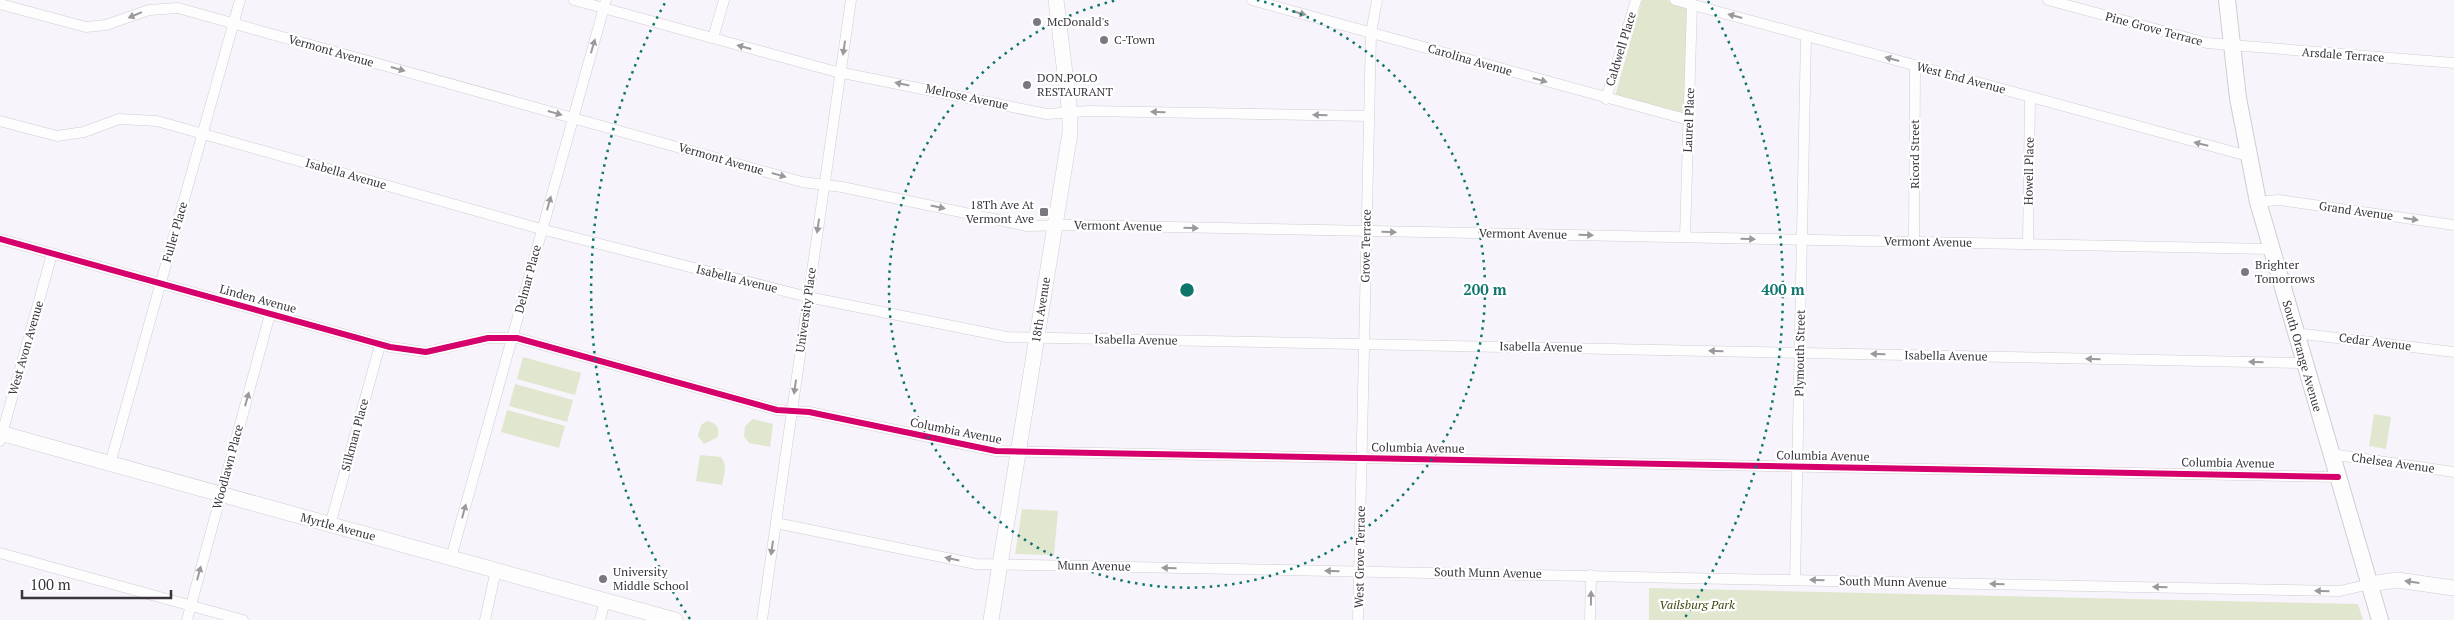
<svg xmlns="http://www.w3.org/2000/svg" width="2454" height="620" viewBox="0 0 2454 620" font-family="'PT Serif',serif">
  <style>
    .green { fill: #e1e6cf }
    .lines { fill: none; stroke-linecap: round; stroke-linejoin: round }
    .street-casing { stroke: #d0ccd3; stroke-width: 11 }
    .secondary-casing { stroke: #d0ccd3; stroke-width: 16 }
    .primary-casing { stroke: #d0ccd3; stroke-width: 18 }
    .street { stroke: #fefdfe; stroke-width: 10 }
    .secondary { stroke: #fefdfe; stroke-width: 15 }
    .primary { stroke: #fefdfe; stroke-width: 16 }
    .cycleway-casing { stroke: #fff; stroke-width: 9 }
    .cycleway { stroke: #d6006c; stroke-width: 6 }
    .oneway { fill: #9c999e }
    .ring { fill: none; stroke: #0f766e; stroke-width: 2.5; stroke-dasharray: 2.5 5 }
    .poi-dot { fill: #7c7880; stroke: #fff; stroke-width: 2 }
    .labels { text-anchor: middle; stroke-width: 4.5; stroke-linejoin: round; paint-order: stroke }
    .poi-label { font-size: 12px; fill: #3a353d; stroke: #fff; text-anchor: start }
    .street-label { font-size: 12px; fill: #3a353d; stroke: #fff }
    .park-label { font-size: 12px; font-style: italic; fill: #3b4409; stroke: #fff }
    .centre { fill: #0f766e; stroke: #fff; stroke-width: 2.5 }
    .ring-label { font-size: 15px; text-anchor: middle; font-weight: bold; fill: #0f766e; stroke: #fff; stroke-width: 4.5; stroke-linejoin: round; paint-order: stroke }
  </style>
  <rect width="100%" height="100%" fill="#f8f4fb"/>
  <!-- green -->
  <g class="green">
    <path d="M1642,0H1667L1690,7L1686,116L1615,96Z"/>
    <path d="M523,357L581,373L575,395L517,379Z"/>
    <path d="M515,384L573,400L567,422L509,406Z"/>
    <path d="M507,410L565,426L559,448L501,432Z"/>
    <path d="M2374,414L2391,417L2386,449L2369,446Z"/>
    <path d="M753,419L773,424L770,447L749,443L744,436L745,426Z"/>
    <path d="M707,421C717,423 719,427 718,437L704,444L698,436L701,425Z"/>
    <path d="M700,455L721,457C728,466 724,475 722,485L696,481Z"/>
    <path d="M1022,509L1058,511L1054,555L1015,554Z"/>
    <path d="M1649,588L2358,604L2363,620H1649Z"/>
  </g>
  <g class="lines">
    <defs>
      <g id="street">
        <path d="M574,0L833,71L1047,114L1089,111L1369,116"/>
        <path d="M1252,0L1689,120"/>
        <path d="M1675,0L2248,156"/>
        <path d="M2048,0L2207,43L2454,63"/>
        <path d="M0,4L86,27L106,25L149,10L178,8L802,182L842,187L1027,226L1071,225L2271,249"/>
        <path d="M713,38L724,0"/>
        <path d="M1606,99L1636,0"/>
        <path d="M0,121L57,136L84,132L119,119L157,121L541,229L808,297L1007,337L2304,363"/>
        <path d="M2258,202L2279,200L2454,225"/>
        <path d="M1685,237L1692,4"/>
        <path d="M0,239L390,347L426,352L488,338H517L777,410L809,412L996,451L2338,477"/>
        <path d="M1914,241L1915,66"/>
        <path d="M2028,244L2030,97"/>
        <path d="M2295,333L2454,352"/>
        <path d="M0,441L52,254"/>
        <path d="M2331,454L2454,472"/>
        <path d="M110,464L240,0"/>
        <path d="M776,523L976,564L2340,591L2370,584"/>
        <path d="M330,525L380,345"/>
        <path d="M0,553L243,620"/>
        <path d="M451,558L606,0"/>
        <path d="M1795,580L1806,36"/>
        <path d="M187,620L270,314"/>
        <path d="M485,620L496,570"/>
        <path d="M600,620L605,601"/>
        <path d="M762,620L851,0"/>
        <path d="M1358,620L1371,33L1377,0"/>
        <path d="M1590,620L1591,575"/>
      </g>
      <g id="secondary">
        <path d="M0,433L675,620"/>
        <path d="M2370,584L2397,580L2454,588"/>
        <path d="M991,620L1070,133V114L1056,0"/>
      </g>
      <path id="primary" d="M2227,0L2238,98L2258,202L2380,620"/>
    </defs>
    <!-- street casing -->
    <use href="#street" class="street-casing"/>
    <!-- secondary casing -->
    <use href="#secondary" class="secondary-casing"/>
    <!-- primary casing -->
    <use href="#primary" class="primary-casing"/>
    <!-- street -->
    <use href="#street" class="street"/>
    <!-- secondary -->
    <use href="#secondary" class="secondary"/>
    <!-- primary -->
    <use href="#primary" class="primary"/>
    <defs>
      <path id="cycleway" d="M0,239L390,347L426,352L488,338H517L777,410L809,412L996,451L2338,477"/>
    </defs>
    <!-- cycleway casing -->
    <use href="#cycleway" class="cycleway-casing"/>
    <!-- cycleway -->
    <use href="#cycleway" class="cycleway"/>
  </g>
  <!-- one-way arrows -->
  <defs><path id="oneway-solid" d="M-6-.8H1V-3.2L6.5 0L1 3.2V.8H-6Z" transform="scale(1.25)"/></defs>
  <g class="oneway">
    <use href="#oneway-solid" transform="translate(1299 13) rotate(15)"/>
    <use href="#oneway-solid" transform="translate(135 15) rotate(157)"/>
    <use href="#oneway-solid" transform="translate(1735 16) rotate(-165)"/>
    <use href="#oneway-solid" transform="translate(593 46) rotate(-74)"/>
    <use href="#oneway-solid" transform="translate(744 47) rotate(-165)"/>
    <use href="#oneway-solid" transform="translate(844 48) rotate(98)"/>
    <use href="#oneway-solid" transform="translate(1892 59) rotate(-165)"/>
    <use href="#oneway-solid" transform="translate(398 69) rotate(16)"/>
    <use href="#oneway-solid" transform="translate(1540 80) rotate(16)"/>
    <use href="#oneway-solid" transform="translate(902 84) rotate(-168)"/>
    <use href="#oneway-solid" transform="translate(1158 112) rotate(-179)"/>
    <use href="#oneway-solid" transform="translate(555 113) rotate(16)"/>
    <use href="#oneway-solid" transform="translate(1320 115) rotate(-179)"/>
    <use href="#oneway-solid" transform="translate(2201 144) rotate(-166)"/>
    <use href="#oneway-solid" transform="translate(779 175) rotate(16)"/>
    <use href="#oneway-solid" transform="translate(549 203) rotate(-74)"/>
    <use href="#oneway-solid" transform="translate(938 207) rotate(12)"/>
    <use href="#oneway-solid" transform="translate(2411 219) rotate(8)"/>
    <use href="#oneway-solid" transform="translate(818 226) rotate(98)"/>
    <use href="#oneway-solid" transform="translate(1191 228) rotate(1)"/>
    <use href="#oneway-solid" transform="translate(1389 232) rotate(1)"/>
    <use href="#oneway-solid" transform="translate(1586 235) rotate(1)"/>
    <use href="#oneway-solid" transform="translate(1748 239) rotate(2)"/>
    <use href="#oneway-solid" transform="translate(1716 351) rotate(-179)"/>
    <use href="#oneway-solid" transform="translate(1878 354) rotate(-179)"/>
    <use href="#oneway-solid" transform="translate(2093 359) rotate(-179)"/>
    <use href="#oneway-solid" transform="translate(2256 362) rotate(-179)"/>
    <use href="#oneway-solid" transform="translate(795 387) rotate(98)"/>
    <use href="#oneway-solid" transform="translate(247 399) rotate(-75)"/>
    <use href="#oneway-solid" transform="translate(464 511) rotate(-75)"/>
    <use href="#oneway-solid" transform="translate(772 548) rotate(98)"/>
    <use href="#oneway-solid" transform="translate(952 559) rotate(-168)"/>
    <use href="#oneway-solid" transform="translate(1169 568) rotate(-179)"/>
    <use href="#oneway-solid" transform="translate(1332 571) rotate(-179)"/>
    <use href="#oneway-solid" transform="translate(199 573) rotate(-75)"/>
    <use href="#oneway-solid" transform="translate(1817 580) rotate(-179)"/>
    <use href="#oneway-solid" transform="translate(2412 582) rotate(-172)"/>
    <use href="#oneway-solid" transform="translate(1997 584) rotate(-179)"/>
    <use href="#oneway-solid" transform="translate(2160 587) rotate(-179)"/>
    <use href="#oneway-solid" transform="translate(2322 591) rotate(-179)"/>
    <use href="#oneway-solid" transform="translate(1591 598) rotate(-89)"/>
  </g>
  <!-- distance rings -->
  <g class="ring">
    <path d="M1257 0A298 298 0 1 1 1117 0"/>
    <path d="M690 619A596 596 0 0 1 666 1M1708 1A596 596 0 0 1 1684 619"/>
  </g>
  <!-- markers -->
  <g class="poi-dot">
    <circle cx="1037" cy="22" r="5"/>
    <circle cx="1104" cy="40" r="5"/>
    <circle cx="1027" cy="85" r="5"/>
    <rect x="1039" y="207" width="10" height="10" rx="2.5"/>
    <circle cx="2245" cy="272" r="5"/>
    <circle cx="603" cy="579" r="5"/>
  </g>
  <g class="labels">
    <!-- poi labels -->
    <g class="poi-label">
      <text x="1047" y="26">McDonald's</text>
      <text x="1114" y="44">C-Town</text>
      <text x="1037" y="82">DON.POLO<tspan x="1037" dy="14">RESTAURANT</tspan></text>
      <text x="1034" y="209" text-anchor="end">18Th Ave At<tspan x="1034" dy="14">Vermont Ave</tspan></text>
      <text x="2255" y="269">Brighter<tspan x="2255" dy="14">Tomorrows</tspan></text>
      <text x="613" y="576">University<tspan x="613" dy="14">Middle School</tspan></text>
    </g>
    <!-- street labels -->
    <g class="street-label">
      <text transform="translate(2154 29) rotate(15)" y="4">Pine Grove Terrace</text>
      <text transform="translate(1621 49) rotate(-73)" y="4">Caldwell Place</text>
      <text transform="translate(331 51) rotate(16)" y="4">Vermont Avenue</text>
      <text transform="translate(2343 55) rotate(4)" y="4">Arsdale Terrace</text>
      <text transform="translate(1470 60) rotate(16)" y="4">Carolina Avenue</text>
      <text transform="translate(1961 78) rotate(15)" y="4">West End Avenue</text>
      <text transform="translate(967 97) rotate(12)" y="4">Melrose Avenue</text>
      <text transform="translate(1689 120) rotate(-88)" y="4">Laurel Place</text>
      <text transform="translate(1915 154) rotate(-90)" y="4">Ricord Street</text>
      <text transform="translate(721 159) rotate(16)" y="4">Vermont Avenue</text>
      <text transform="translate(2029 171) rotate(-89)" y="4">Howell Place</text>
      <text transform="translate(346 174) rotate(16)" y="4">Isabella Avenue</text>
      <text transform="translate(2356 211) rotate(8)" y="4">Grand Avenue</text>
      <text transform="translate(1118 226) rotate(1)" y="4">Vermont Avenue</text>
      <text transform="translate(175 232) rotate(-74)" y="4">Fuller Place</text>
      <text transform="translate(1523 234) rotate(1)" y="4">Vermont Avenue</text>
      <text transform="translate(1928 242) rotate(1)" y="4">Vermont Avenue</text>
      <text transform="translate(1366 246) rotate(-89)" y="4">Grove Terrace</text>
      <text transform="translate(528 279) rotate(-75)" y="4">Delmar Place</text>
      <text transform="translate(737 279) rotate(14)" y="4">Isabella Avenue</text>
      <text transform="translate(258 299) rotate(15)" y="4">Linden Avenue</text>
      <text transform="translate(806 310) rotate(-82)" y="4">University Place</text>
      <text transform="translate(1041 310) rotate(-81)" y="4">18th Avenue</text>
      <text transform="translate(1136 340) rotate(1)" y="4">Isabella Avenue</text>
      <text transform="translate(2375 342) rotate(7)" y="4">Cedar Avenue</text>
      <text transform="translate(1541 347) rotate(1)" y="4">Isabella Avenue</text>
      <text transform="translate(26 348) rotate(-74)" y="4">West Avon Avenue</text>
      <text transform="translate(1800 353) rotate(-89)" y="4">Plymouth Street</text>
      <text transform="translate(1946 356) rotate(1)" y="4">Isabella Avenue</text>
      <text transform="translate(2302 356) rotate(74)" y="4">South Orange Avenue</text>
      <text transform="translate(956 431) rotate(11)" y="4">Columbia Avenue</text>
      <text transform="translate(355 435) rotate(-75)" y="4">Silkman Place</text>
      <text transform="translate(1418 448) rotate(1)" y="4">Columbia Avenue</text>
      <text transform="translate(1823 456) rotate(1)" y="4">Columbia Avenue</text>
      <text transform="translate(2228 463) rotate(1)" y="4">Columbia Avenue</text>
      <text transform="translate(2393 463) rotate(8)" y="4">Chelsea Avenue</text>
      <text transform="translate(228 467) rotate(-75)" y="4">Woodlawn Place</text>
      <text transform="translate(338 527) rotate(15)" y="4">Myrtle Avenue</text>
      <text transform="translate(1360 557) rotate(-89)" y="4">West Grove Terrace</text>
      <text transform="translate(1094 566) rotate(1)" y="4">Munn Avenue</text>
      <text transform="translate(1488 573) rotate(1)" y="4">South Munn Avenue</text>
      <text transform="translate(1893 582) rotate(1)" y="4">South Munn Avenue</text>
    </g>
    <!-- park labels -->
    <g class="park-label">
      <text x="1697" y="609">Vailsburg Park</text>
    </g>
  </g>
  <circle cx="1187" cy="290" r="8" class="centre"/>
  <g class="ring-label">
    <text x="1485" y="295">200 m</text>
    <text x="1783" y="295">400 m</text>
  </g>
  <!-- scale -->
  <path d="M22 590v8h149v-8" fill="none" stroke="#3a353d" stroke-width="2.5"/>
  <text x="30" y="590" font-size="15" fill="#3a353d" stroke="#ffffff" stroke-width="4" paint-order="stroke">100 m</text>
</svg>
